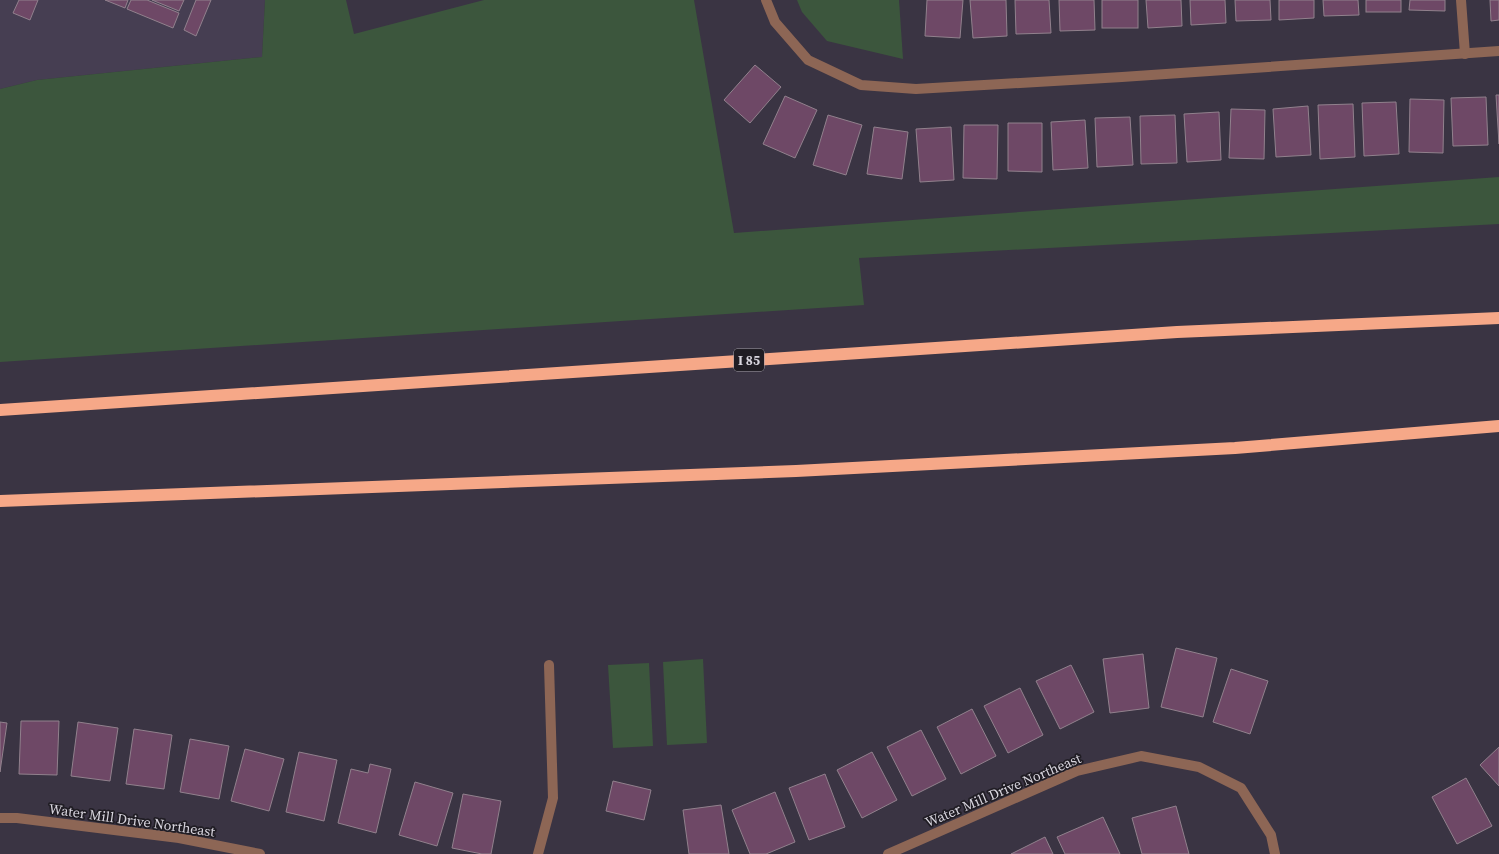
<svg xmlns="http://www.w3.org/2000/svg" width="1499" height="854" viewBox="0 0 1499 854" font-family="'Source Serif 4',serif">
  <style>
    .built { fill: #463e52 }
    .green { fill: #3c563d }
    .building { fill: #6e4866; stroke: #91818d }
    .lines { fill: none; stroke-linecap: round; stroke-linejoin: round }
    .minor { stroke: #8d6655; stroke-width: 10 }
    .highway { stroke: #f6a888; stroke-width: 12 }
    .labels { text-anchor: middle; stroke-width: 3.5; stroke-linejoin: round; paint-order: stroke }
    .shield { fill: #201d24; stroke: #a19ea6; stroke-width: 1 }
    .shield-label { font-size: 13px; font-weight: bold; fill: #d8d5de }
    .street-label { font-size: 14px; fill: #d8d5de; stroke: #201d24 }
  </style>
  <rect width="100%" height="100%" fill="#3a3443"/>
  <!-- built -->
  <path class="built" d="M0,0H265L262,57L37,80L0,89Z"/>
  <!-- green -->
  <g class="green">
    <path d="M265,0H346L354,34L484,0H694L734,233L1499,177V224L859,258L864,305L0,362V89L37,80L262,57Z"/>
    <path d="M797,0H899L903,59L827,41L802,12Z"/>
    <path d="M703,659L707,743L667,745L663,662Z"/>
    <path d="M649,663L653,746L613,748L608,665Z"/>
  </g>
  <!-- building -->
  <g class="building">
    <path d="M19,0H38L30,20L13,13Z"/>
    <path d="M105,0H128L125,8Z"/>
    <path d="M131,0H147L179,13L173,28L127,9Z"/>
    <path d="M152,0H184L179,11Z"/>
    <path d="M196,0H211L196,36L184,30Z"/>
    <path d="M927,0H963L960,38L925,36Z"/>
    <path d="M970,0H1006L1007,36L973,38Z"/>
    <path d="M1015,0H1049L1051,33L1016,34Z"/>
    <path d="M1059,0H1094L1095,30L1060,31Z"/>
    <rect x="1102" y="0" width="36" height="28"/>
    <path d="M1146,0H1181L1182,26L1148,28Z"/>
    <path d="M1190,0H1225L1226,23L1191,25Z"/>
    <path d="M1235,0H1270L1271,20L1236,21Z"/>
    <path d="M1279,0H1314V18L1279,20Z"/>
    <path d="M1323,0H1358L1359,15L1324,16Z"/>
    <rect x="1366" y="0" width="35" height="12"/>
    <path d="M1410,0H1445V11L1409,10Z"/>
    <path d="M1490,0H1499V20L1491,21Z"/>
    <path d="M755,65L781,87L750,123L724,100Z"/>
    <path d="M1496,95H1499V144Z"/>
    <path d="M785,96L817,110L795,158L763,144Z"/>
    <path d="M1486,97L1488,145L1453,146L1451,98Z"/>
    <path d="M1410,99L1444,100L1443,153L1409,152Z"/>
    <path d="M1396,102L1399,154L1364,156L1362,103Z"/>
    <path d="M1353,104L1355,157L1320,159L1318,105Z"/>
    <path d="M1308,106L1311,155L1276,157L1273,109Z"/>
    <path d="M1231,109L1265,110L1264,159L1229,158Z"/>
    <path d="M1219,112L1221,160L1187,162L1184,114Z"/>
    <path d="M828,115L862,125L846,175L813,165Z"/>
    <path d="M1175,115L1177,163L1141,164L1140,116Z"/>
    <path d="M1130,117L1133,165L1097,167L1095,118Z"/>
    <path d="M1085,120L1088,168L1053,170L1051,122Z"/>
    <path d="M1008,123H1042V172L1008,171Z"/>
    <path d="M964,125H998L997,179L963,178Z"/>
    <path d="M874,127L908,132L902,179L867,174Z"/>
    <path d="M951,127L954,180L920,182L916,129Z"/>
    <path d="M1176,648L1217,658L1203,717L1161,707Z"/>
    <path d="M1143,654L1149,708L1110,713L1103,659Z"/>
    <path d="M1071,665L1094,712L1060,729L1036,681Z"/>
    <path d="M1231,669L1268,681L1250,734L1213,722Z"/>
    <path d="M1020,688L1043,735L1008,753L984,706Z"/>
    <path d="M972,709L996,756L961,774L937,727Z"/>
    <path d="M21,721H59L57,775L19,774Z"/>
    <path d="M0,722L7,723L0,772Z"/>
    <path d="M78,722L118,728L110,781L71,776Z"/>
    <path d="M134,729L172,735L164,789L126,784Z"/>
    <path d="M921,730L946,779L912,796L887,747Z"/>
    <path d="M190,739L229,746L219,799L180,792Z"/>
    <path d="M1499,747V786L1480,765Z"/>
    <path d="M245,749L284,759L269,811L231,801Z"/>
    <path d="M299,752L337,760L324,821L286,812Z"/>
    <path d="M872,752L897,800L862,818L837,770Z"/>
    <path d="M370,764L391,769L376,833L338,823L351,769L368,773Z"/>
    <path d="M825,774L845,827L809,840L789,788Z"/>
    <path d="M1466,778L1492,826L1457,844L1432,797Z"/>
    <path d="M613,781L651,790L644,820L606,811Z"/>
    <path d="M415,782L453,793L437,846L399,835Z"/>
    <path d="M775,792L795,842L766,854H750L732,810Z"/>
    <path d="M463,794L501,801L491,854H482L452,848Z"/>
    <path d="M721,805L729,854H689L683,810Z"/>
    <path d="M1176,806L1189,854H1142L1132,818Z"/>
    <path d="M1103,817L1120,854H1065L1057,837Z"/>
    <path d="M1045,837L1053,854H1011Z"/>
  </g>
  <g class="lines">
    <!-- minor -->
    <g class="minor">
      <path d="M766,0L775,22L808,60L861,85L916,89L1122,77L1499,51"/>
      <path d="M1461,0L1465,54"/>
      <path d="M0,818H17L179,838L260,854"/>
      <path d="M538,854L553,798L549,665"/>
      <path d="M888,854L1077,771L1141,756L1199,767L1241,788L1271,835L1275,854"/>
    </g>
    <!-- highway -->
    <g class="highway">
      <path d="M0,410L1177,332L1499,318"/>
      <path d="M0,501L796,471L1235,448L1499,426"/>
    </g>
  </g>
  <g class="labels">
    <!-- shield labels -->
    <rect class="shield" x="734" y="349" width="30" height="22" rx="3"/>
    <g class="shield-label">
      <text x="749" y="365">I 85</text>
    </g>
    <!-- street labels -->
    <g class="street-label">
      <text transform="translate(1003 790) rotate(-23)" y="5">Water Mill Drive Northeast</text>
      <text transform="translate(132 820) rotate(8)" y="5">Water Mill Drive Northeast</text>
    </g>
  </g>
</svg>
